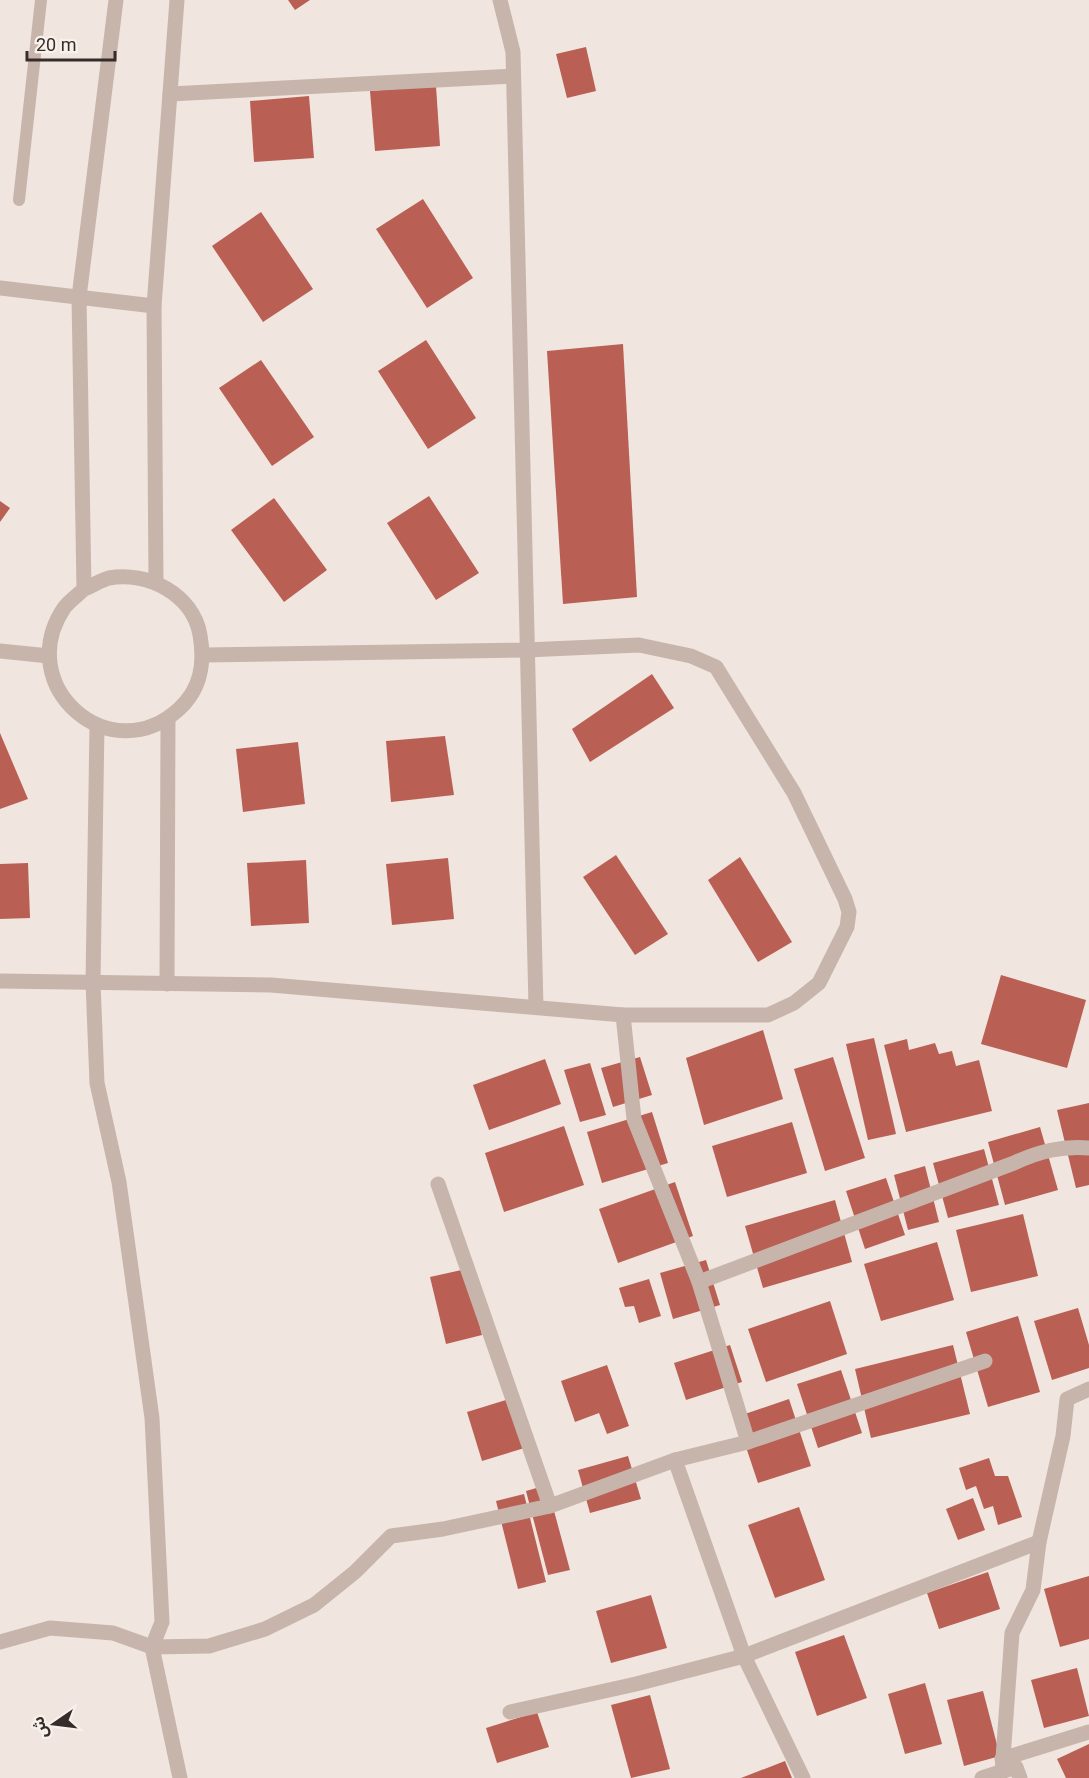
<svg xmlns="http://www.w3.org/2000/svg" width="1089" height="1778" viewBox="0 0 1089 1778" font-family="Roboto,'Noto Sans Arabic',sans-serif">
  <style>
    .building { fill: #ba5f54 }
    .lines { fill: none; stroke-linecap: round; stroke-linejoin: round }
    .lane { stroke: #c7b5ac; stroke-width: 12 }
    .street { stroke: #c7b5ac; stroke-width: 15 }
  </style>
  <rect width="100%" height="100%" fill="#f0e6df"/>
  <!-- building -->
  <g class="building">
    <path d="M288,0H310L295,10Z"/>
    <path d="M586,47L596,91L567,98L556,54Z"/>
    <path d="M436,86L440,146L375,151L370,91Z"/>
    <path d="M309,96L314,158L254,162L250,101Z"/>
    <path d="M423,199L473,278L427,308L376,229Z"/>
    <path d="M261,212L313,289L263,322L212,246Z"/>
    <path d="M426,340L476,418L428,449L378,371Z"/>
    <path d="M623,344L637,597L563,604L547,351Z"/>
    <path d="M261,360L314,437L272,466L219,388Z"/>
    <path d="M429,496L479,573L436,600L387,523Z"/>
    <path d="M274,498L327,570L284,602L231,530Z"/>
    <path d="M0,501L10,508L0,522Z"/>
    <path d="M652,674L674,708L590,762L572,729Z"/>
    <path d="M0,733L28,799L0,809Z"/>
    <path d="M445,736L454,795L391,802L386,741Z"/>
    <path d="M298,742L305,804L243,812L236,749Z"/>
    <path d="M616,855L668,934L635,955L583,877Z"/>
    <path d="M740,857L792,942L758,962L708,880Z"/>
    <path d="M448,858L454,919L392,925L386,864Z"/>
    <path d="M306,860L309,923L251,926L247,863Z"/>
    <path d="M28,863L30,918L0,919V864Z"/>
    <path d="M1001,975L1086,1000L1067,1068L981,1044Z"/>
    <path d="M763,1030L783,1099L704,1125L686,1058Z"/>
    <path d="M874,1038L896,1134L868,1140L846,1044Z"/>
    <path d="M907,1039L909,1050L935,1043L939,1054L952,1051L956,1066L979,1060L992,1111L906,1132L884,1045Z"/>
    <path d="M640,1057L652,1095L613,1107L601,1068Z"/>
    <path d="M833,1057L865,1158L825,1171L794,1069Z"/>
    <path d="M545,1059L561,1104L489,1130L473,1085Z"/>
    <path d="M590,1063L606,1115L580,1122L564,1070Z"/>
    <path d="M1089,1103V1185L1076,1188L1057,1110Z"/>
    <path d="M652,1112L668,1163L602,1183L587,1132Z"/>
    <path d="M792,1122L807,1173L727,1197L712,1146Z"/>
    <path d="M564,1126L584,1185L504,1212L485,1153Z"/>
    <path d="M1040,1127L1058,1190L1005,1205L988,1142Z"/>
    <path d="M984,1149L999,1205L948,1218L933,1163Z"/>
    <path d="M925,1166L939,1222L908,1230L894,1175Z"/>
    <path d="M886,1178L905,1235L865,1249L846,1191Z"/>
    <path d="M675,1182L693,1236L618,1263L599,1209Z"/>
    <path d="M835,1200L852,1262L763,1288L745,1226Z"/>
    <path d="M1023,1214L1038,1276L971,1292L956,1230Z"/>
    <path d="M937,1242L954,1300L881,1321L864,1264Z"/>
    <path d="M706,1260L720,1305L673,1319L660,1273Z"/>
    <path d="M466,1269L482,1335L446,1344L430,1277Z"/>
    <path d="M649,1279L661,1316L639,1323L634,1306L625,1307L619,1288Z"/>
    <path d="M830,1301L847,1354L766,1382L748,1329Z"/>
    <path d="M1078,1308L1089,1345V1368L1052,1380L1034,1321Z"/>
    <path d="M1018,1316L1040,1392L988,1407L966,1332Z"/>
    <path d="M730,1345L742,1382L686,1400L674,1363Z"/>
    <path d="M953,1345L970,1414L871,1438L855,1369Z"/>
    <path d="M607,1365L629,1426L607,1434L599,1413L575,1422L561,1381Z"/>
    <path d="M841,1370L862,1433L818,1448L797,1384Z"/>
    <path d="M516,1397L531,1446L482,1461L467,1412Z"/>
    <path d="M789,1399L811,1466L758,1483L736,1417Z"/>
    <path d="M628,1456L641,1499L590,1513L578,1470Z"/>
    <path d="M989,1458L995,1476H1008L1022,1517L998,1525L993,1506L984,1509L976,1486L966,1490L959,1468Z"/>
    <path d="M547,1485L570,1570L548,1575L526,1491Z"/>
    <path d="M524,1494L546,1582L518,1589L496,1501Z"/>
    <path d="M973,1498L985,1530L958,1540L946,1509Z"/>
    <path d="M799,1507L825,1580L775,1598L748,1525Z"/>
    <path d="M988,1572L1000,1609L939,1629L927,1593Z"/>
    <path d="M1089,1576V1639L1060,1647L1044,1589Z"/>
    <path d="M651,1595L667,1648L611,1663L596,1611Z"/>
    <path d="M844,1635L867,1698L817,1716L795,1652Z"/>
    <path d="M1077,1668L1089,1716L1044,1728L1031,1680Z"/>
    <path d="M925,1683L942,1744L905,1754L888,1694Z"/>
    <path d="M983,1691L1000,1756L964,1766L947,1700Z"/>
    <path d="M650,1695L670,1769L631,1778L611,1705Z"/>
    <path d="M537,1712L549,1747L497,1763L486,1728Z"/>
    <path d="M1089,1744V1778H1066L1057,1759Z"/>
    <path d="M785,1761L792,1778H741Z"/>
  </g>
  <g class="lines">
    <!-- lane -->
    <path class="lane" d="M19,200L41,0"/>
    <!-- street -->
    <g class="street">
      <path d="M500,0L513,52L536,1007"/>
      <path d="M170,94L513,76"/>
      <path d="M0,288L154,306"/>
      <path d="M156,582L154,306L177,0"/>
      <path d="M84,589C92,586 101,580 109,578C147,571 193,594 200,635C205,664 201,689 179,709C110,772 12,686 64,608C69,601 78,595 84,589L79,297L116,0"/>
      <path d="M0,651L49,656"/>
      <path d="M97,725L93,982L97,1083L119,1182L152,1418L162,1622L152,1647L180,1778"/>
      <path d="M0,981L271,985L623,1015H768L794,1003L819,983L847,927L849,912L845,899L794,793L716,667L691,656L639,645L526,650L204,655"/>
      <path d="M167,984L168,719"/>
      <path d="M623,1015L634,1119L699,1282L748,1442"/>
      <path d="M438,1184L550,1506L675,1460L748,1442L985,1361"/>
      <path d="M699,1282L1014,1163C1040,1151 1061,1146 1089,1148"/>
      <path d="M675,1460L744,1656L803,1778"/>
      <path d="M0,1642L50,1628L113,1633L152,1647L209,1646L265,1629L314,1605L355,1572L391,1536L443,1529L550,1506"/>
      <path d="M510,1712L636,1684L744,1656L1039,1542"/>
      <path d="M1002,1759L1089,1732"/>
      <path d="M1002,1772L1012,1633L1033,1590L1039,1542L1063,1436L1067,1399L1089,1389"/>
      <path d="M982,1778L1016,1767L1020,1778"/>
    </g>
  </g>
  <!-- north arrow -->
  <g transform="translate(54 1724) rotate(256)" stroke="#f8f0eb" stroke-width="4.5" paint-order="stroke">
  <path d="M0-4.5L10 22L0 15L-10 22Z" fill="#362c2a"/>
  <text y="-9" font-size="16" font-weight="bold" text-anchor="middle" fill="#362c2a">ش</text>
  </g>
  <!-- scale -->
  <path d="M27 51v9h88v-9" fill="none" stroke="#362c2a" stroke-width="3"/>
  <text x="36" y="51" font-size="18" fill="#362c2a" stroke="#f8f0eb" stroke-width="4.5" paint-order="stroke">20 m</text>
</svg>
